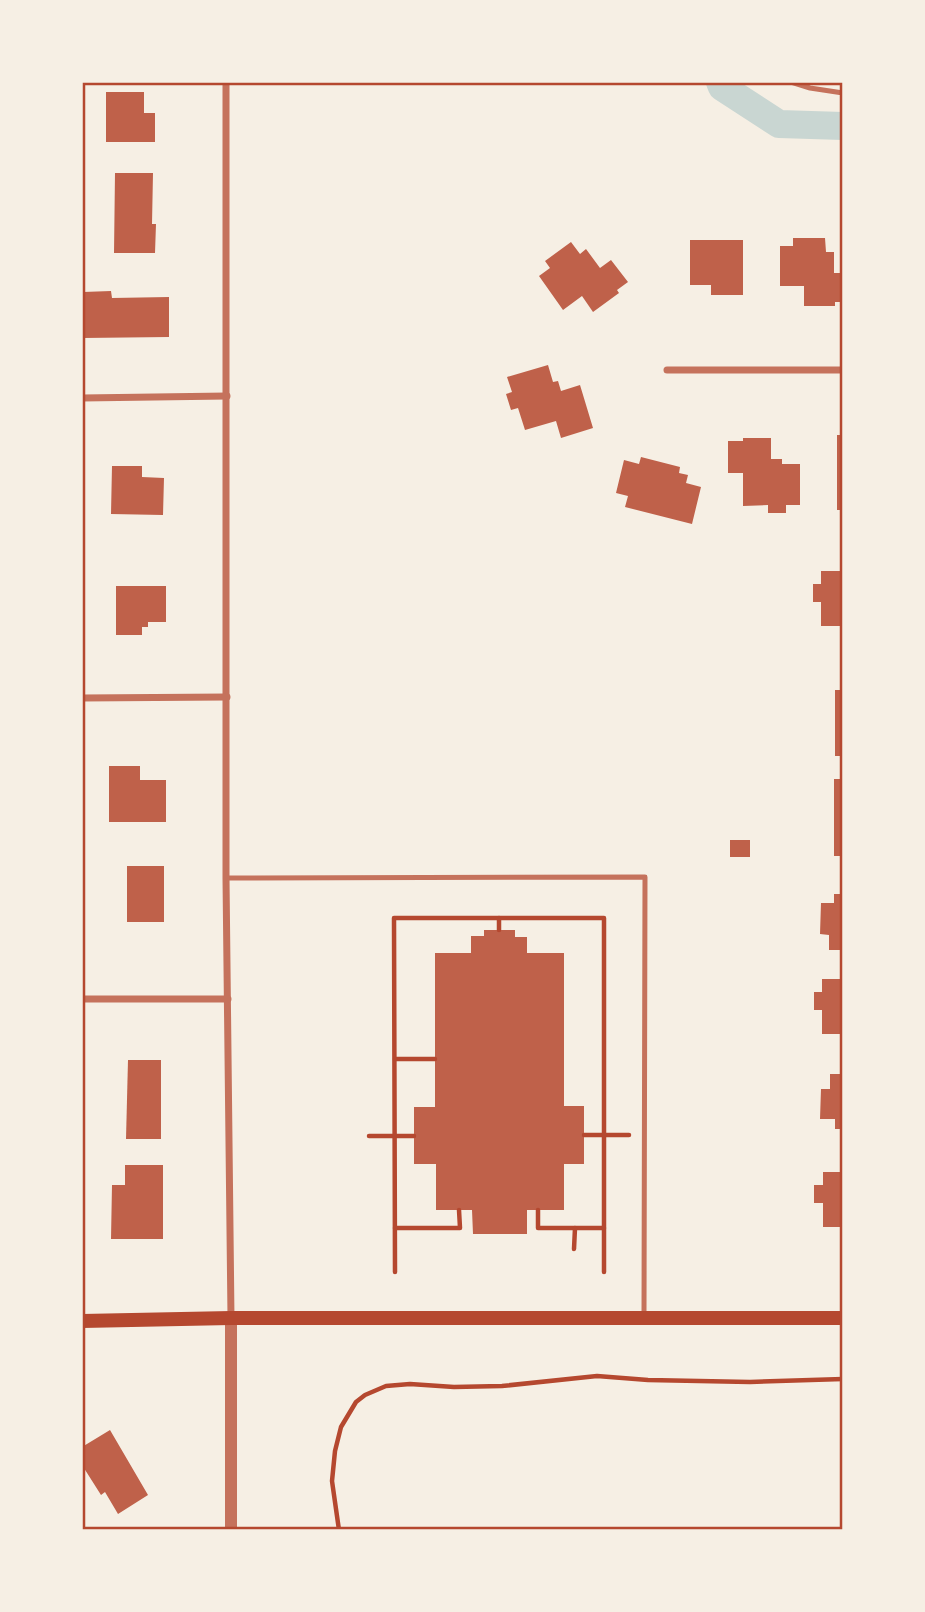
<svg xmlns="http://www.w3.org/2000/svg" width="925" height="1612" viewBox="0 0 925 1612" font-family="Mulish,sans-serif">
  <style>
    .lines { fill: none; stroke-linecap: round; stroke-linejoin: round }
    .canal { stroke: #c9d6d2; stroke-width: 28 }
    .building { fill: #bf614a }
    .path { stroke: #b5482f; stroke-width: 4.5 }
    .service { stroke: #c5725c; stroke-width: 5 }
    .minor { stroke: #c5725c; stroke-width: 7 }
    .tertiary { stroke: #c5725c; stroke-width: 12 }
    .secondary { stroke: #b5482f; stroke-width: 14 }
    .neatline { fill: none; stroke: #b5482f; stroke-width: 2.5 }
  </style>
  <rect width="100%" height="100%" fill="#f6efe4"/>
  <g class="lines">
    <!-- canal -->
    <path class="canal" d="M720,82L722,87L779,124L843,126"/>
  </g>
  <!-- building -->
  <g class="building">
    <path d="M106,92H144V113H155V142H106Z"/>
    <path d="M115,173H153L152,224H156L155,253H114Z"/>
    <path d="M793,238H825L826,252H834V273H843V302H835V306H804V286H780V246H793Z"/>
    <path d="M690,240H743V295H711V285H690Z"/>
    <path d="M571,242L580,254L586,249L600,268L611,260L628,282L617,290L619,293L593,312L582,296L563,310L539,276L550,268L545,261Z"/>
    <path d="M111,291L112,298L169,297V337L83,338V292Z"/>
    <path d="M548,365L553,382L558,381L561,391L580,385L593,428L561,438L556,421L525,430L518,408L511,410L506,394L512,392L507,377Z"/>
    <rect x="837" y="435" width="6" height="75"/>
    <path d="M743,438H771V459H782V464H800V505H786V513H768V505L743,506V473H728V441H743Z"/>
    <path d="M641,457L680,467L679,473L688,475L686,483L701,487L692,524L625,507L628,496L616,493L624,460L639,464Z"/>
    <path d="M112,466H142V477L164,478L163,515L111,514Z"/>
    <path d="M821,571H843V626H821V602H813V584H821Z"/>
    <path d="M116,586H166V622H148V627H142V635H116Z"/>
    <rect x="835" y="690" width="8" height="66"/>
    <path d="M109,766H140V780H166V822H109Z"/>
    <rect x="834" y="779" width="9" height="77"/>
    <rect x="730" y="840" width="20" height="17"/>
    <rect x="127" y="866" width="37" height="56"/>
    <path d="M834,894H843V950H829V935L820,934L821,903H834Z"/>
    <path d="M484,930H515V937H527V953H564V1106H584V1164H564V1210H527V1234H473L472,1210H436V1164H414V1107H435V953H471V936H484Z"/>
    <path d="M822,979H843V1034H822V1010H814V992H822Z"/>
    <path d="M128,1060H161V1139H126Z"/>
    <path d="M830,1074H843V1129H835V1119H820L821,1089H830Z"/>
    <path d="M125,1165H163V1239H111L112,1185H125Z"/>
    <path d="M823,1172H843V1227H823V1203H814V1185H823Z"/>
    <path d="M110,1430L148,1495L118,1514L105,1492L101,1495L82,1465V1447Z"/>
  </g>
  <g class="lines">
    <!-- path -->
    <g class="path">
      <path d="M499,918V930"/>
      <path d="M395,1059H435"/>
      <path d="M584,1135H629"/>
      <path d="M369,1136H414"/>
      <path d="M538,1210V1228H604"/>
      <path d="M395,1228H460L459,1210"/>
      <path d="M574,1249L575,1228"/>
      <path d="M395,1272L394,918H604V1272"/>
      <path d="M339,1530L332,1481L335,1451L341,1427L356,1402L365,1395L386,1386L410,1384L454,1387L502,1386L597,1376L648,1380L750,1382L843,1379"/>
    </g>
    <!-- service -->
    <g class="service">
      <path d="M791,82L810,88L843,93"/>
      <path d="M226,878L645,877L644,1316"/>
    </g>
    <!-- minor -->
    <g class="minor">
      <path d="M226,82V878L231,1318"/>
      <path d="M667,370H843"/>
      <path d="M82,398L227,396"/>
      <path d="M82,698L227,697"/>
      <path d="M82,999H228"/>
    </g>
    <!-- tertiary -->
    <path class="tertiary" d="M231,1318V1530"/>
    <!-- secondary -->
    <path class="secondary" d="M82,1321L231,1318H843"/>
  </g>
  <!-- border -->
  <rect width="925" height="1612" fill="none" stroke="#f6efe4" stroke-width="168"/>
  <rect x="84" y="84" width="757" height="1444" class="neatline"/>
</svg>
